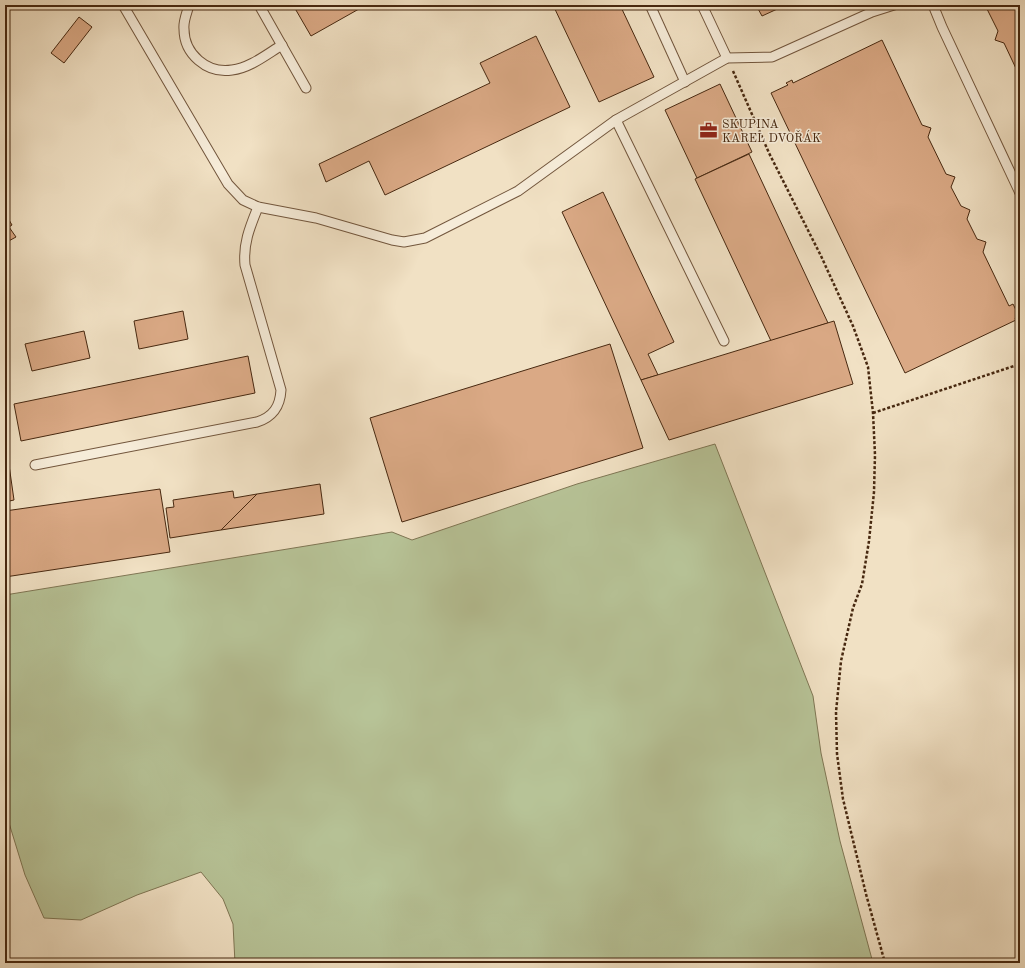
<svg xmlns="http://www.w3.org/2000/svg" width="1025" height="968" viewBox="0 0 1025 968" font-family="'Old Standard TT',serif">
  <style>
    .green { fill: #b7c397; stroke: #7f7654 }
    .building { fill: #daa985; stroke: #472810 }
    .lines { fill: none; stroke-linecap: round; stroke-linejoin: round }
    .lane-casing { stroke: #72563d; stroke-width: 11 }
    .path { stroke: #472810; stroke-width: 2.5; stroke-dasharray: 3 2; stroke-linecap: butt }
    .lane { stroke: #f6ecd9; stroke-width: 9 }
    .labels { text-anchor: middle; stroke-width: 3; stroke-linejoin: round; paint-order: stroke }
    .poi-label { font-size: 12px; fill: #472810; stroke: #f6ecd9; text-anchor: start }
  </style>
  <rect width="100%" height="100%" fill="#f1e1c4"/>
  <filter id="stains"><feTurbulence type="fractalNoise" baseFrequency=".005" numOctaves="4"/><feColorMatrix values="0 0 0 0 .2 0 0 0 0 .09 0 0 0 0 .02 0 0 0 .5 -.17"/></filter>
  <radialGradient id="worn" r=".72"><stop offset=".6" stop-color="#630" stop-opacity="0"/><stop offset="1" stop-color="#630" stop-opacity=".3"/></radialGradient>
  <!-- green -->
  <path class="green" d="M715,444L813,696L821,753L840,841L873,963H235L233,924L223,899L201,872L137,895L81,920L44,918L25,875L5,810V595L392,532L412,540L577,484Z"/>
  <!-- building -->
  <g class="building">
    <path d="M293,5H366L311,36Z"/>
    <path d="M553,5H620L654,77L599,102Z"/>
    <path d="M756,5H786L762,16Z"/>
    <path d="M985,5H1020V77L1004,43L995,40L998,31Z"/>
    <path d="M79,17L92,27L64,63L51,53Z"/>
    <path d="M536,36L570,107L385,195L369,161L326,182L319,164L490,83L480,63Z"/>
    <path d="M882,40L922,125L931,128L928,137L946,174L955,177L951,187L961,206L970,210L967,219L977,239L986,242L983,252L1009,306L1013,304L1019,316L1015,318L1016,320L905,373L771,93L788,85L786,83L792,80L793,83Z"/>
    <path d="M720,84L752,152L697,178L665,110Z"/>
    <path d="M749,154L828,323L771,341L695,179Z"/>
    <path d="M603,192L674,342L648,354L658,375L641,380L562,212Z"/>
    <path d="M5,213L12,225L9,227L16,237L5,243Z"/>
    <path d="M183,311L188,339L139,349L134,321Z"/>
    <path d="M834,321L853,384L669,440L641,380Z"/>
    <path d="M84,331L90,358L32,371L25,344Z"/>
    <path d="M610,344L643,448L402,522L370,418Z"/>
    <path d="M248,356L255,393L21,441L14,404Z"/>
    <path d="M5,437L14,500L5,502Z"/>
    <path d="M320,484L324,514L221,530L257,494Z"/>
    <path d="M160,489L170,552L5,577V511Z"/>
    <path d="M233,491L234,498L257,494L221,530L170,538L166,508L174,507L173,500Z"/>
  </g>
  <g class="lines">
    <defs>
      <g id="lane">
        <path d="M123,5L228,184L243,200L258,207L316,218L392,240L404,242L425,238L518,191L616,120L727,58L772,57L872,12L894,5"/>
        <path d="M189,5C187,13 183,21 184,29C184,54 207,74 232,70C250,68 267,54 282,45"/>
        <path d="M259,5L306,88"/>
        <path d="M650,5L685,82"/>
        <path d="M702,5L727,58"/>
        <path d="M933,5L942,27L1020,193"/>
        <path d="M616,120L724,341"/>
        <path d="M35,465L257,422C273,417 280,407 281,390L245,265C243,243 250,227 258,207"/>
      </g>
    </defs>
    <!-- lane casing -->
    <use href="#lane" class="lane-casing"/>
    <!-- path -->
    <g class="path">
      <path d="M733,71L769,153L821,256L853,326L868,367L873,413L875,455L874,492L869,541L862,584L853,608L841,661L836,712L837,754L843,799L866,894L885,963"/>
      <path d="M873,413L1020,364"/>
    </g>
    <!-- lane -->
    <use href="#lane" class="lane"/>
  </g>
  <!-- icons -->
  <defs>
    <symbol id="office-bare" viewBox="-9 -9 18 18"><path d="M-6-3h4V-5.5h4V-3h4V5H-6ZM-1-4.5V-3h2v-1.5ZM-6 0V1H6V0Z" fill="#8f2418" stroke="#f6ecd9" stroke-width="2.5" paint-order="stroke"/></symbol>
  </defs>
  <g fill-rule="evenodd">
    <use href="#office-bare" x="696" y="118" width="25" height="25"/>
  </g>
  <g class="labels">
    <!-- poi labels -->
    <g class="poi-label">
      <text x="722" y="128">SKUPINA<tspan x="722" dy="14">KAREL DVOŘÁK</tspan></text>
    </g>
  </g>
  <!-- margin -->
  <rect width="1025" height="968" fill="none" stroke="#f1e1c4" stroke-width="20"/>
  <rect x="6" y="6" width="1013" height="956" fill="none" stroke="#472810" stroke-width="2"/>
  <rect x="10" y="10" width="1005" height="948" fill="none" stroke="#472810"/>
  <rect width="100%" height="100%" filter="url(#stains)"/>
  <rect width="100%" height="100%" fill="url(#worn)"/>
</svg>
